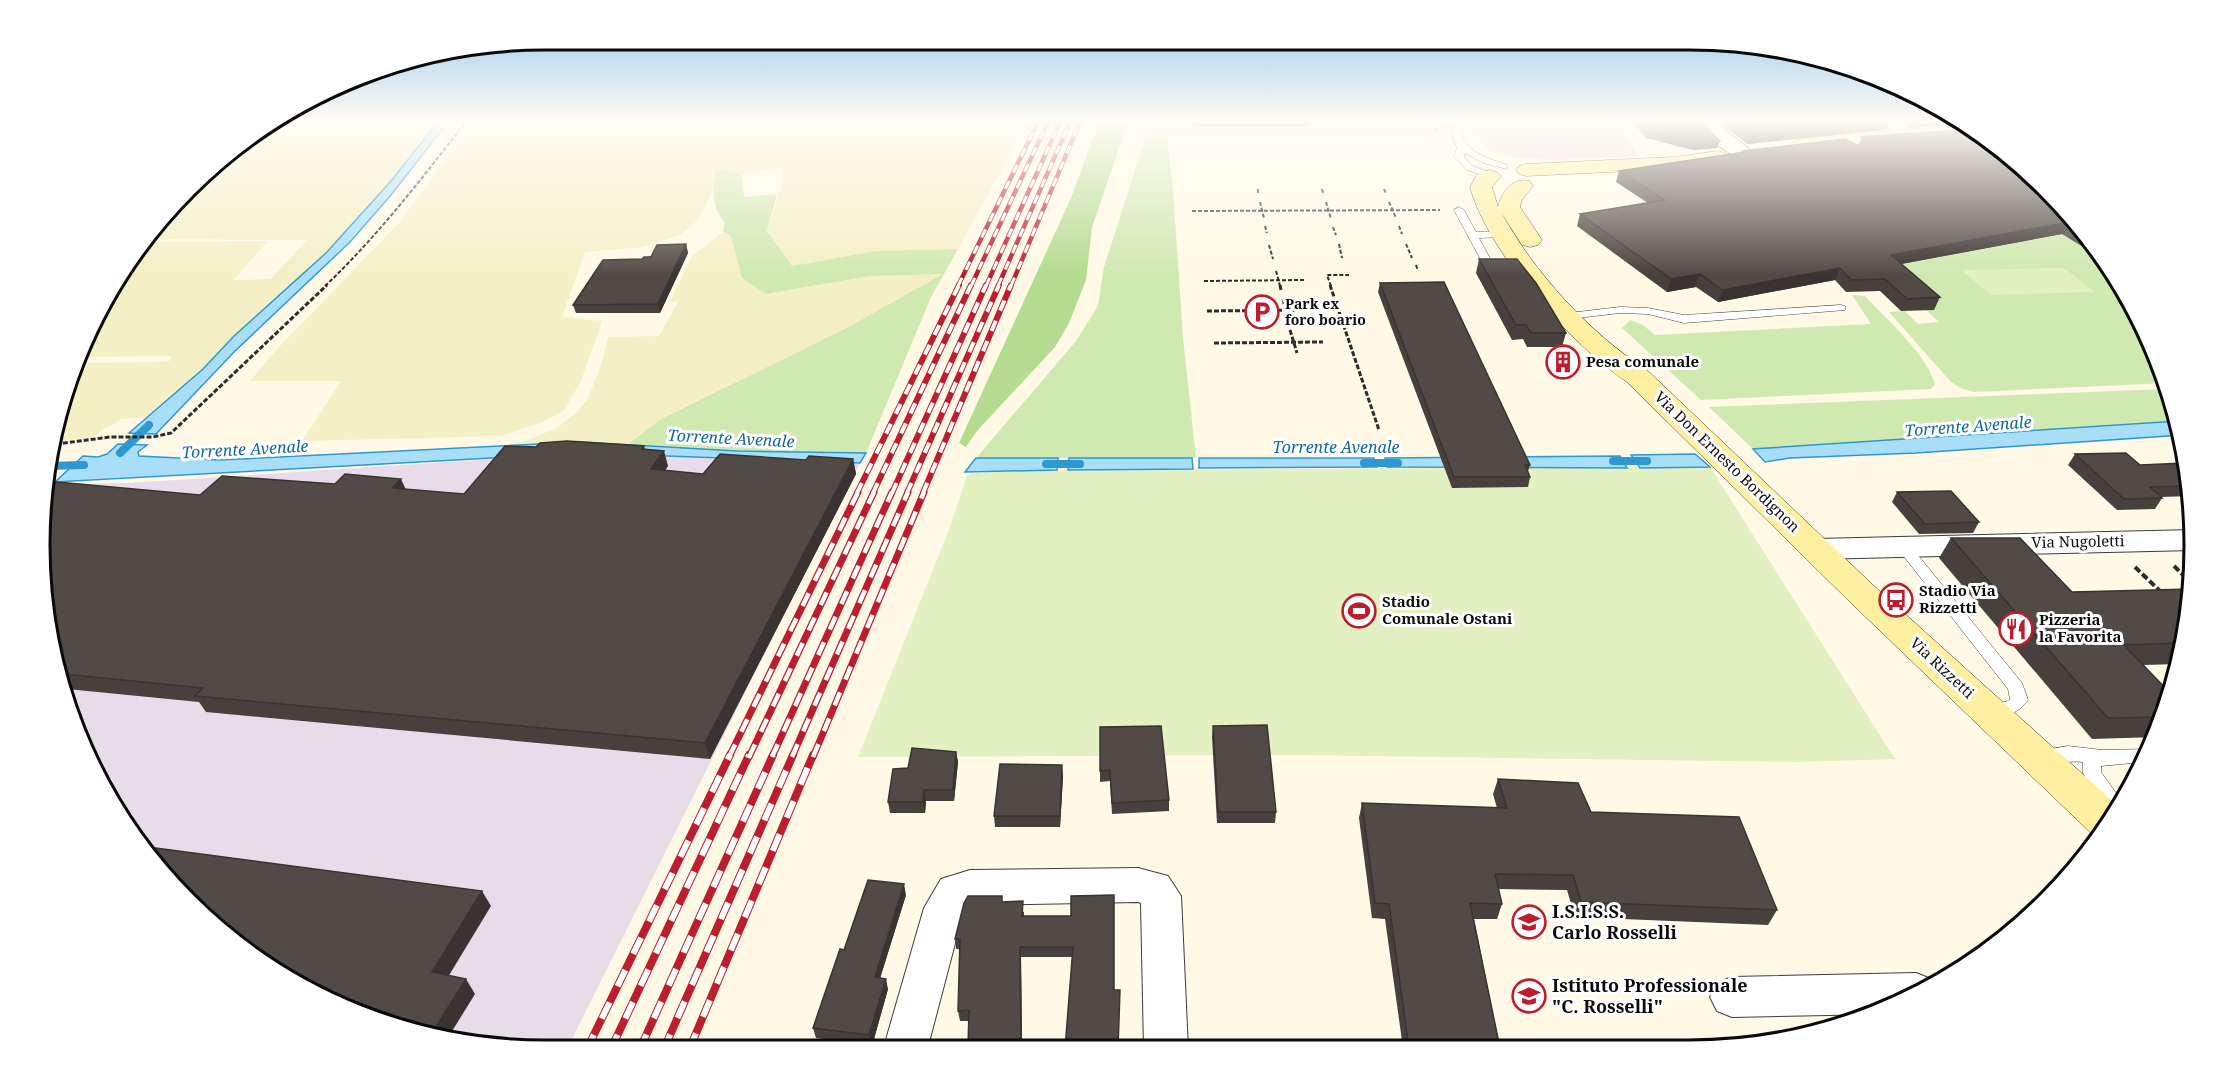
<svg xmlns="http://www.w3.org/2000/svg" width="2234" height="1090" viewBox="0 0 2234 1090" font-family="'Noto Serif',serif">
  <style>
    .industrial { fill: #e8dcea }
    .farmland { fill: #f5efc6 }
    .green { fill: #d0e9b0 }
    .forest { fill: #b4db8f }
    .pitch { fill: #e2f0c2 }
    .water { fill: #a9def8; stroke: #2e98d1; stroke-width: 1.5 }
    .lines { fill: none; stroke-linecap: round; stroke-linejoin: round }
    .stream { stroke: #2e98d1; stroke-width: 8 }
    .lane-casing { stroke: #3d3d3d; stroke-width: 1 }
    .street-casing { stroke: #3d3d3d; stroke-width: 2 }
    .secondary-casing { stroke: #2c2c2c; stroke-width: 1 }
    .path-far2 { stroke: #2c2c2c; stroke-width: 2; stroke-dasharray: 4 2; stroke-linecap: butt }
    .path-far1 { stroke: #2c2c2c; stroke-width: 3; stroke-dasharray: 5 2; stroke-linecap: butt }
    .path { stroke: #2c2c2c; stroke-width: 4; stroke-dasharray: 7 3; stroke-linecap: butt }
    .lane { fill: #fff; fill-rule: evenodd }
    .street { fill: #fff; fill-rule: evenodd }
    .secondary { fill: #fff0a1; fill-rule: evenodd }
    .rail-far3-casing { stroke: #bd1e2e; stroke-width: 4.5 }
    .rail-far2-casing { stroke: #bd1e2e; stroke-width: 6 }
    .rail-far1-casing { stroke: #bd1e2e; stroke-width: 7 }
    .rail-casing { stroke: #bd1e2e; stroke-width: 8 }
    .rail-far3 { stroke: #fff; stroke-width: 3; stroke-dasharray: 9; stroke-linecap: butt }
    .rail-far2 { stroke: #fff; stroke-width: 4; stroke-dasharray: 11; stroke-linecap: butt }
    .rail-far1 { stroke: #fff; stroke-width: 4.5; stroke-dasharray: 14; stroke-linecap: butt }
    .rail { stroke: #fff; stroke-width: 6; stroke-dasharray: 18; stroke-linecap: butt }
    .wall { fill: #47403c }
    .shaded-wall { fill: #393431 }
    .building { fill: #524a46; stroke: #393431; stroke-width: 1.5 }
    .labels { text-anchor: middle; stroke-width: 6; stroke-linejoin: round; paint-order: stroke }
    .far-poi-label { font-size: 14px; font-weight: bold; fill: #0a0a0a; stroke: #fff; text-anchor: start }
    .poi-label { font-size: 15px; font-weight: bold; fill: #0a0a0a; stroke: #fff; text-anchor: start }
    .street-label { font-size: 15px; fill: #0a0a0a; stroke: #fff }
    .water-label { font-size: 16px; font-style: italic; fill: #11679d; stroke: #fff }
    .near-poi-label { font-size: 18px; font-weight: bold; fill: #0a0a0a; stroke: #fff; text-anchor: start }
    .rim { fill: none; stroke: #0a0a0a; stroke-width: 3 }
  </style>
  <rect width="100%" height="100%" fill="#fff9e6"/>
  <!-- industrial -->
  <g class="industrial">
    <path d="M1157,122H1427L1435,137L1150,138Z"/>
    <path d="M1443,122H1614L1628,139L1638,156L1550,160L1516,157L1489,150L1464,123Z"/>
    <path d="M585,453L860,463L566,1051H545L446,1041L264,966L187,903L91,769L43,611L48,484L129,483Z"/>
  </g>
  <!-- farmland -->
  <g class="farmland">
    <path d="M277,122H438L391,181L326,253L234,336L203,369L149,417L122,419L91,437L50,442L74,363L168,362L173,356L76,357L124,264L145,242L268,241L233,280L271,279L307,240L147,239L237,144Z"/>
    <path d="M473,122H1028L958,249L875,251L792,266L767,231L783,182L780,168L741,174L725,168L715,171L713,192L698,220L680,235L644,247L585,252L562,317L602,321L581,381L564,410L543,422L501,436L302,441L341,381H250L278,348L399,223Z"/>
    <path d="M723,232L731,236L742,278L790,290L870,276L944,274L845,329L661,419L627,445L580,442L505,445L523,442L557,428L576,413L587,400L601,365L608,337L659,336L678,302L670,301L693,255Z"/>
  </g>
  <!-- green -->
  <g class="green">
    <path d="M1167,138L1173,190L1183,338L1196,458H976L1076,341L1098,306L1104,267L1145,139Z"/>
    <path d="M724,168L741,174L744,197L777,194L767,231L792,266L875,251L958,249L931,297L866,453L737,451L627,445L661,419L845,329L943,274L870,276L766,294L742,278L731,236L723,232L725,222C711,208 713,190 715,171Z"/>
    <path d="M2012,202L2109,263L2157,352L2166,383L1974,392L1962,389L1951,382L1889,312L1905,311L1918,324L1939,322L1926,310L1933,309L1885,267Z"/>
    <path d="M1852,295L1865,296C1886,319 1928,355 1935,385L1931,389L1701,400L1622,328L1630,320L1643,325L1655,335L1871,324Z"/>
    <path d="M2168,389L2178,421L1753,449L1709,407Z"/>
  </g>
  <!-- forest -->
  <path class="forest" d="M1099,122H1128L1092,227L1086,280L1069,323L1055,347L977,431L966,447L959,443L1071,198Z"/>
  <!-- pitch -->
  <g class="pitch">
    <path d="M2064,268L2095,292L1991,295L1961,270Z"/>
    <path d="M1710,467L1895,759L1797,762L1294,755L858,757L950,527L967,476L971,473L1072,470Z"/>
  </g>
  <!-- water -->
  <g class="water">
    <path d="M438,122H448L391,195L350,242L234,352L156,434L129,433L203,369L234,336L326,253L391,181Z"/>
    <path d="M2178,421L2182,435L1916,453L1790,458L1765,462L1753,449Z"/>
    <path d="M580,442L737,451L866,453L860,463L585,453L55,482L83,456L98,457L107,454L118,444L147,445L138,452L139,456L219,460Z"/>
    <path d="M1695,454L1710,467L1640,468L1631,455Z"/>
    <path d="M1620,456L1627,468L1387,467L1385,458Z"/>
    <path d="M976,458H1058L1057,470L965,472Z"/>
    <path d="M1069,458H1192L1193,469L1068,470Z"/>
    <path d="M1199,458H1374L1377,467L1199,468Z"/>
  </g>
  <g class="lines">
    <!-- stream -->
    <g class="stream">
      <path d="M120,453L149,425"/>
      <path d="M1613,461H1647"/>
      <path d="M1364,463H1398"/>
      <path d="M1046,464H1080"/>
      <path d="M48,466L84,465"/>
    </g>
    <defs>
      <g id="lane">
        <path d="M1460,122L1468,123L1461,134C1469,154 1488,158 1507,165V169L1483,163L1465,153L1464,157L1473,166L1494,174L1489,177L1467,170L1454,157L1457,148L1451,134Z"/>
        <path d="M1459,207L1464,210L1476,232L1504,231L1509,234L1504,237L1479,238L1492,262L1491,264H1483L1482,262L1454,210Z"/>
        <path d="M1841,305L1845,306V310L1684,323L1648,314L1620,313L1569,319L1563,316L1569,313L1620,307L1648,308L1684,315Z"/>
        <path d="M1903,541L1908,543L2022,683L2028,700C2020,713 1997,722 1983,718L1980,713L1983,708L2008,701L2010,699L2008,689L1898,549L1895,546Z"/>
        <path d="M2068,746L2102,750L2150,749L2143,762L2101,766V772L2121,800L2113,814L2109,813L2086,778L2083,773V762C2067,760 2046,766 2034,762L2031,757L2034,752Z"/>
      </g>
      <g id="street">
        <path d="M1695,122H1715L1754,153L1752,157C1732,162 1706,137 1695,122Z"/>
        <path d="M1882,122H1903L1917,134L1914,138H1902Z"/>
        <path d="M2194,530V550L1817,559L1806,556L1802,549L1806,542L1817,539Z"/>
        <path d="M1138,868L1168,876L1181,896L1188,1049H1144L1141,903L1138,902L968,905L963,913L927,1050H883L924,908L941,879L970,870Z"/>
        <path d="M1916,973L1931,979L1933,983L1878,1014L1732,1017L1717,1011L1710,997L1717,983L1732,977Z"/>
      </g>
      <g id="secondary">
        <path d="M1971,125L1984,136L1902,140L1801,151L1794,149L1791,145L1794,141L1801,139L1902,128Z"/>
        <path d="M1718,151L1725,153L1728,157L1725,161L1674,169L1526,176L1519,174L1516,170L1519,166L1526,164L1674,157Z"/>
        <path d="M1490,170L1497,172L1501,176L1492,187L1498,207C1502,191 1513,177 1530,181L1533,186L1522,200L1520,207L1542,240L1538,245L1530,247L1522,245L1501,212C1533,271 1590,334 1647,370L1873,585L2118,806L2100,837L2093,835L1849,601L1627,382C1571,344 1488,253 1470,187L1477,174Z"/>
      </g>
    </defs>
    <!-- lane casing -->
    <use href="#lane" class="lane-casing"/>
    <!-- street casing -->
    <use href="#street" class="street-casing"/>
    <!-- secondary casing -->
    <use href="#secondary" class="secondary-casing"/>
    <!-- path-far2 -->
    <g class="path-far2">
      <path d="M1433,122L1437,132"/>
      <path d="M1258,189V195"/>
      <path d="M1322,189L1324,195"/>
      <path d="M1384,189L1386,194"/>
      <path d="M1260,202L1264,218"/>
      <path d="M1326,202L1331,219"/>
      <path d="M1389,202L1396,218"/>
      <path d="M1192,211L1440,210"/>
      <path d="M1265,226L1267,233"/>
      <path d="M1399,226L1402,234"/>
      <path d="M1333,227L1336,235"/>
      <path d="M1339,244L1342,258"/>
      <path d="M1406,244L1412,258"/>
      <path d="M1269,245L1273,259"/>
      <path d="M1416,265L1418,271"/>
      <path d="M1276,271L1280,286"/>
      <path d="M1204,281L1304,280"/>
      <path d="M325,286C378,236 421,179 466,122"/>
      <path d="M1331,286L1327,275H1349"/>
    </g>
    <!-- path-far1 -->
    <g class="path-far1">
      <path d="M1280,285L1281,290"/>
      <path d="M1330,285L1379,430"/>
      <path d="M1283,299L1288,320"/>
      <path d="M1207,311L1314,310"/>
      <path d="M1290,330L1297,353"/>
      <path d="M1214,343L1323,342"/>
      <path d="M49,445L110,437H153L171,433L327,285"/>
    </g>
    <!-- path -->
    <g class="path">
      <path d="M2174,566L2191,583"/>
      <path d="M2135,567L2162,593"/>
    </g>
    <!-- lane -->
    <use href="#lane" class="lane"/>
    <!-- street -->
    <use href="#street" class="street"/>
    <!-- secondary -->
    <use href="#secondary" class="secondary"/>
    <defs>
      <g id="rail-far3">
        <path d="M958,286L1038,122"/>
        <path d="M971,286L1048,122"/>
        <path d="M986,286L1060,122"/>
        <path d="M998,286L1070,122"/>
        <path d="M1011,286L1080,122"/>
      </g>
      <g id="rail-far2">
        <path d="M857,493L959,285"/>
        <path d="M873,493L971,285"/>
        <path d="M892,493L986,285"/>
        <path d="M907,493L999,285"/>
        <path d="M923,493L1011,285"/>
      </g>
      <g id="rail-far1">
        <path d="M729,757L858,492"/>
        <path d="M749,757L874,492"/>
        <path d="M772,757L892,492"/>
        <path d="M792,757L908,492"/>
        <path d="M813,757L924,492"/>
      </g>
      <g id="rail">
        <path d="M689,1050L813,755"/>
        <path d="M586,1051L730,755"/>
        <path d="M610,1051L749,755"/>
        <path d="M639,1051L773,755"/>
        <path d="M663,1051L793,755"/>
      </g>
    </defs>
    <!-- rail-far3 casing -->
    <use href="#rail-far3" class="rail-far3-casing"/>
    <!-- rail-far2 casing -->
    <use href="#rail-far2" class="rail-far2-casing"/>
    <!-- rail-far1 casing -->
    <use href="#rail-far1" class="rail-far1-casing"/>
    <!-- rail casing -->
    <use href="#rail" class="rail-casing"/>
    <!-- rail-far3 -->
    <use href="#rail-far3" class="rail-far3"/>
    <!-- rail-far2 -->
    <use href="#rail-far2" class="rail-far2"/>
    <!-- rail-far1 -->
    <use href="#rail-far1" class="rail-far1"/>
    <!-- rail -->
    <use href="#rail" class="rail"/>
  </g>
  <!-- wall -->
  <g class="wall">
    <path d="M1192,122H1309V126H1193Z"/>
    <path d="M1633,122H1700L1717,148L1693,150L1646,138Z"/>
    <path d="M1719,122H1890L1887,129L1747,144Z"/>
    <path d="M1906,122H1966L1968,123L1912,127Z"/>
    <path d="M1862,137L2047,187L2109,263L2062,234L1901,264L1940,297L1934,310L1901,311L1880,291L1846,292L1835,280L1718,302L1696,287L1667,292L1577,226L1580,214L1648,203L1616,182L1619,171L1742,152L1743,151L1857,145L1859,144Z"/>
    <path d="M686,244L688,253L660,313H576L573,305L642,259Z"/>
    <path d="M1479,259L1566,333L1562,347H1527L1523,339L1512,340L1476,273Z"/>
    <path d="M1380,283L1530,465L1528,471L1530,477L1528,487L1452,488L1378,292Z"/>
    <path d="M644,446L645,449L668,466L665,470L703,474L806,460L853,459L856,474L710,759L206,712L199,702L67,689L43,611L200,495L405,489L464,494L536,447Z"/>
    <path d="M2075,454L2140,465L2187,466L2190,496L2161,497L2162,498L2155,509L2117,510L2068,465Z"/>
    <path d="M1897,492L1979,522L1973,533L1919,534L1892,502Z"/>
    <path d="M1951,538L2072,592L2191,589L2185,644L2179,664L2143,665L2170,693L2157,737L2092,739L1939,558Z"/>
    <path d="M1213,726L1276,812L1275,823H1217L1212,737Z"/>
    <path d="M1100,727L1169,800V811L1112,814L1110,781L1100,782Z"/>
    <path d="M956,752L958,762L954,801H926L925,813H890L888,802L908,768Z"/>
    <path d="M1063,776L1060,827H995L994,816Z"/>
    <path d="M1498,779L1591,812L1777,910L1768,925L1575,917L1567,890L1498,889L1502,904L1497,919H1474L1500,1048H1403L1385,919L1372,918L1359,818L1362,803L1497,808L1493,794Z"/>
    <path d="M906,895L880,978L888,989L872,1046L816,1038L813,1028L844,950Z"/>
    <path d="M1003,902L1024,912V916H1071L1120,1000L1072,957H1021L1022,1049H968L969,1021H960L958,1011L960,949H956L955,939Z"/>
  </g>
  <!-- shaded-wall -->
  <g class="shaded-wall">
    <path d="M1857,122H1890L1887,129L1747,144L1750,134Z"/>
    <path d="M1720,141L1717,148L1693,150L1695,143Z"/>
    <path d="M2069,222L2062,234L1885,267L1891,255Z"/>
    <path d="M686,244L688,253L660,313L658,304Z"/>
    <path d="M1840,268L1835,280L1718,302L1722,290Z"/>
    <path d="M1700,274L1696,287L1667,292L1671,279Z"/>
    <path d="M664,451L668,466L656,484L651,469Z"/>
    <path d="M853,459L856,474L710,759L705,743Z"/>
    <path d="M401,479L408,494L392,488Z"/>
    <path d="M956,752L958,762L954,801L953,790Z"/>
    <path d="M1062,765L1063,776L1060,827V816Z"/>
    <path d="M924,790L926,801L925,813L923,802Z"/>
    <path d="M904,884L906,895L877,988L875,977Z"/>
    <path d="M482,891L491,906L442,987L432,972Z"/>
    <path d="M1020,947L1021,957L1022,1049H1021Z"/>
    <path d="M466,979L475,994L446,1041L430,1036Z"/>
    <path d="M886,979L888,989L872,1046L869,1035Z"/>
  </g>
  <!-- building -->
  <g class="building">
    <path d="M1640,122H1700L1720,141L1695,143L1648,131Z"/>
    <path d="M1736,122H1857L1750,134Z"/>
    <path d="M1975,129L2047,187L2082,231L2069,222L1891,255L1940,297L1907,299L1885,279L1851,280L1840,268L1722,290L1700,274L1671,279L1580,214L1665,200L1619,171L1745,152L1743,151L1845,139L1857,145L1866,142L1862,137Z"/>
    <path d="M686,244L658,304L573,305L603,260L642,259L644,257H651L657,245Z"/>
    <path d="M1479,259H1517L1536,283L1566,333H1531L1526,325H1516Z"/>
    <path d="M1444,282L1530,465H1525L1530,477H1454L1380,283Z"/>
    <path d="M567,441L644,446L642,449L664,451L651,469L703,474L720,454L806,460L809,456L853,459L705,743L195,696L203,688L63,674L43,611L47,490L57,482L200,495L222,476L335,484L345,474L401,479L392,488L464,494L505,446L536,447L540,443Z"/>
    <path d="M2126,453L2140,465L2184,463L2187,466L2189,486L2150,487L2162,498L2124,499L2075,454Z"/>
    <path d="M1951,491L1979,522L1925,524L1897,492Z"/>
    <path d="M1951,538H2020L2072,592L2191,589L2185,643L2124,645L2170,693L2163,717L2108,718Z"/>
    <path d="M1267,725L1276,812H1218L1213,726Z"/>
    <path d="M1161,726L1169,800L1112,803L1110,770L1100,771V727Z"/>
    <path d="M912,748L956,752L953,790H924L923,802H888L893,769L908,768Z"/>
    <path d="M1000,764L1062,765L1060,816H994Z"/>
    <path d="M1498,779L1578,783L1591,812L1739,817L1777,910L1581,902L1573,875L1495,874L1502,904L1470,903L1500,1048H1409L1389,904L1375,903L1362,803L1507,808Z"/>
    <path d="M148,847L482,891L432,972L466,979L430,1036L351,1012L264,966L187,903Z"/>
    <path d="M868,880L904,884L875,977L886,979L869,1035L813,1028L840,949L844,950Z"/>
    <path d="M1114,895V990H1120L1118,1049H1065L1073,947H1020L1021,1046L968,1049L969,1010L958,1011L960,939H955L964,903L968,896H1002V902L1023,901L1022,916H1071V896Z"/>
  </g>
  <!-- sky -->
  <linearGradient id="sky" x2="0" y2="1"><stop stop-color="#8fc5ee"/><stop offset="0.44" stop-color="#fffcf4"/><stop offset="1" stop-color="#fffcf4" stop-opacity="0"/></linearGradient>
  <rect width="2234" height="275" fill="url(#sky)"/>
  <!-- icons -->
  <defs>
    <symbol id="parking-ring" viewBox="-11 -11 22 22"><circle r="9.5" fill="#fff" stroke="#bd1e2e" stroke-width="1.5"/><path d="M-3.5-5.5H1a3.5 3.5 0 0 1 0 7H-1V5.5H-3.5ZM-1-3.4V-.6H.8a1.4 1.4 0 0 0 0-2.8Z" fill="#bd1e2e"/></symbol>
    <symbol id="building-ring" viewBox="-11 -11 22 22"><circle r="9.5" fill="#fff" stroke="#bd1e2e" stroke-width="1.5"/><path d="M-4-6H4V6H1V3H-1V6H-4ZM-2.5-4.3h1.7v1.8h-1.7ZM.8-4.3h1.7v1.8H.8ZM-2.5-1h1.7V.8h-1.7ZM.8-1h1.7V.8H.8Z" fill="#bd1e2e"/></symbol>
    <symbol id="bus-ring" viewBox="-11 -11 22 22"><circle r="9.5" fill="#fff" stroke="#bd1e2e" stroke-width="1.5"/><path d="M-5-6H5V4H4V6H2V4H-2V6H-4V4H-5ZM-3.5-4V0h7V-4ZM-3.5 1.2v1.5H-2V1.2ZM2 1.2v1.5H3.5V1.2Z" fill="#bd1e2e"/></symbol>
    <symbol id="stadium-ring" viewBox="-11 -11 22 22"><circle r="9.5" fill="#fff" stroke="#bd1e2e" stroke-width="1.5"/><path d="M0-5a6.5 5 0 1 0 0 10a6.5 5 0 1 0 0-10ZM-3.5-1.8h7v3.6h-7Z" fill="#bd1e2e"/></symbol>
    <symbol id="restaurant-ring" viewBox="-11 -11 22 22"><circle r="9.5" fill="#fff" stroke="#bd1e2e" stroke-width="1.5"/><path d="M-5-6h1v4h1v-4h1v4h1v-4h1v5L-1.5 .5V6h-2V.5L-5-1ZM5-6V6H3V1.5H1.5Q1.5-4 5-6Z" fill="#bd1e2e"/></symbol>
    <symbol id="school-ring" viewBox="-11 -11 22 22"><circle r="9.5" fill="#fff" stroke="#bd1e2e" stroke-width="1.5"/><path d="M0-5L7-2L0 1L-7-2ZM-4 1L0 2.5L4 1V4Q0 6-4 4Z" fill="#bd1e2e"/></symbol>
  </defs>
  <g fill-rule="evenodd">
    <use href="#parking-ring" x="1243" y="293" width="38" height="38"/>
    <use href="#building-ring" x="1544" y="343" width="38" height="38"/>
    <use href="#bus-ring" x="1877" y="581" width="38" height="38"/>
    <use href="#stadium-ring" x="1340" y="592" width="38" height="38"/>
    <use href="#restaurant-ring" x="1997" y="610" width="38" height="38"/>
    <use href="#school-ring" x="1510" y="903" width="38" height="38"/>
    <use href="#school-ring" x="1510" y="977" width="38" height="38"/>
  </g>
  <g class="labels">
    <!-- far-poi labels -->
    <g class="far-poi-label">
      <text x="1285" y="309">Park ex<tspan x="1285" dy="16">foro boario</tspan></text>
    </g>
    <!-- poi labels -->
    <g class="poi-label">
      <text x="1586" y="367">Pesa comunale</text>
      <text x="1919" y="596">Stadio Via<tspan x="1919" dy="17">Rizzetti</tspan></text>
      <text x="1382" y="607">Stadio<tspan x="1382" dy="17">Comunale Ostani</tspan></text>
      <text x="2039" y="625">Pizzeria<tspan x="2039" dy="17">la Favorita</tspan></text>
    </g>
    <!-- street labels -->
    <g class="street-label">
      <text transform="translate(1727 462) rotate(44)" y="5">Via Don Ernesto Bordignon</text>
      <text transform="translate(2078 542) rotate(-1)" y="5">Via Nugoletti</text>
      <text transform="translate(1942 668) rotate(43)" y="5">Via Rizzetti</text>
    </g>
    <!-- water labels -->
    <g class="water-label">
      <text transform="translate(1968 426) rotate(-4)" y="6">Torrente Avenale</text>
      <text transform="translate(731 438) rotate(3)" y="6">Torrente Avenale</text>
      <text x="1336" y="453">Torrente Avenale</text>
      <text transform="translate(245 449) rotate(-3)" y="6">Torrente Avenale</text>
    </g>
    <!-- near-poi labels -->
    <g class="near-poi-label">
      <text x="1552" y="918">I.S.I.S.S.<tspan x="1552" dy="21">Carlo Rosselli</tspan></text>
      <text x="1552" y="992">Istituto Professionale<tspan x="1552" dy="21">"C. Rosselli"</tspan></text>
    </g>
  </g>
  <!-- crop -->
  <path d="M0 0H2234V1090H0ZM545 50H1689A495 495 0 0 1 2184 545V545A495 495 0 0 1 1689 1040H545A495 495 0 0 1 50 545V545A495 495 0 0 1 545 50Z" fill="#fff" fill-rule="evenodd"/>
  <path class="rim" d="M545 50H1689A495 495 0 0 1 2184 545V545A495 495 0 0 1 1689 1040H545A495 495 0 0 1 50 545V545A495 495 0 0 1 545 50Z"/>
</svg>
